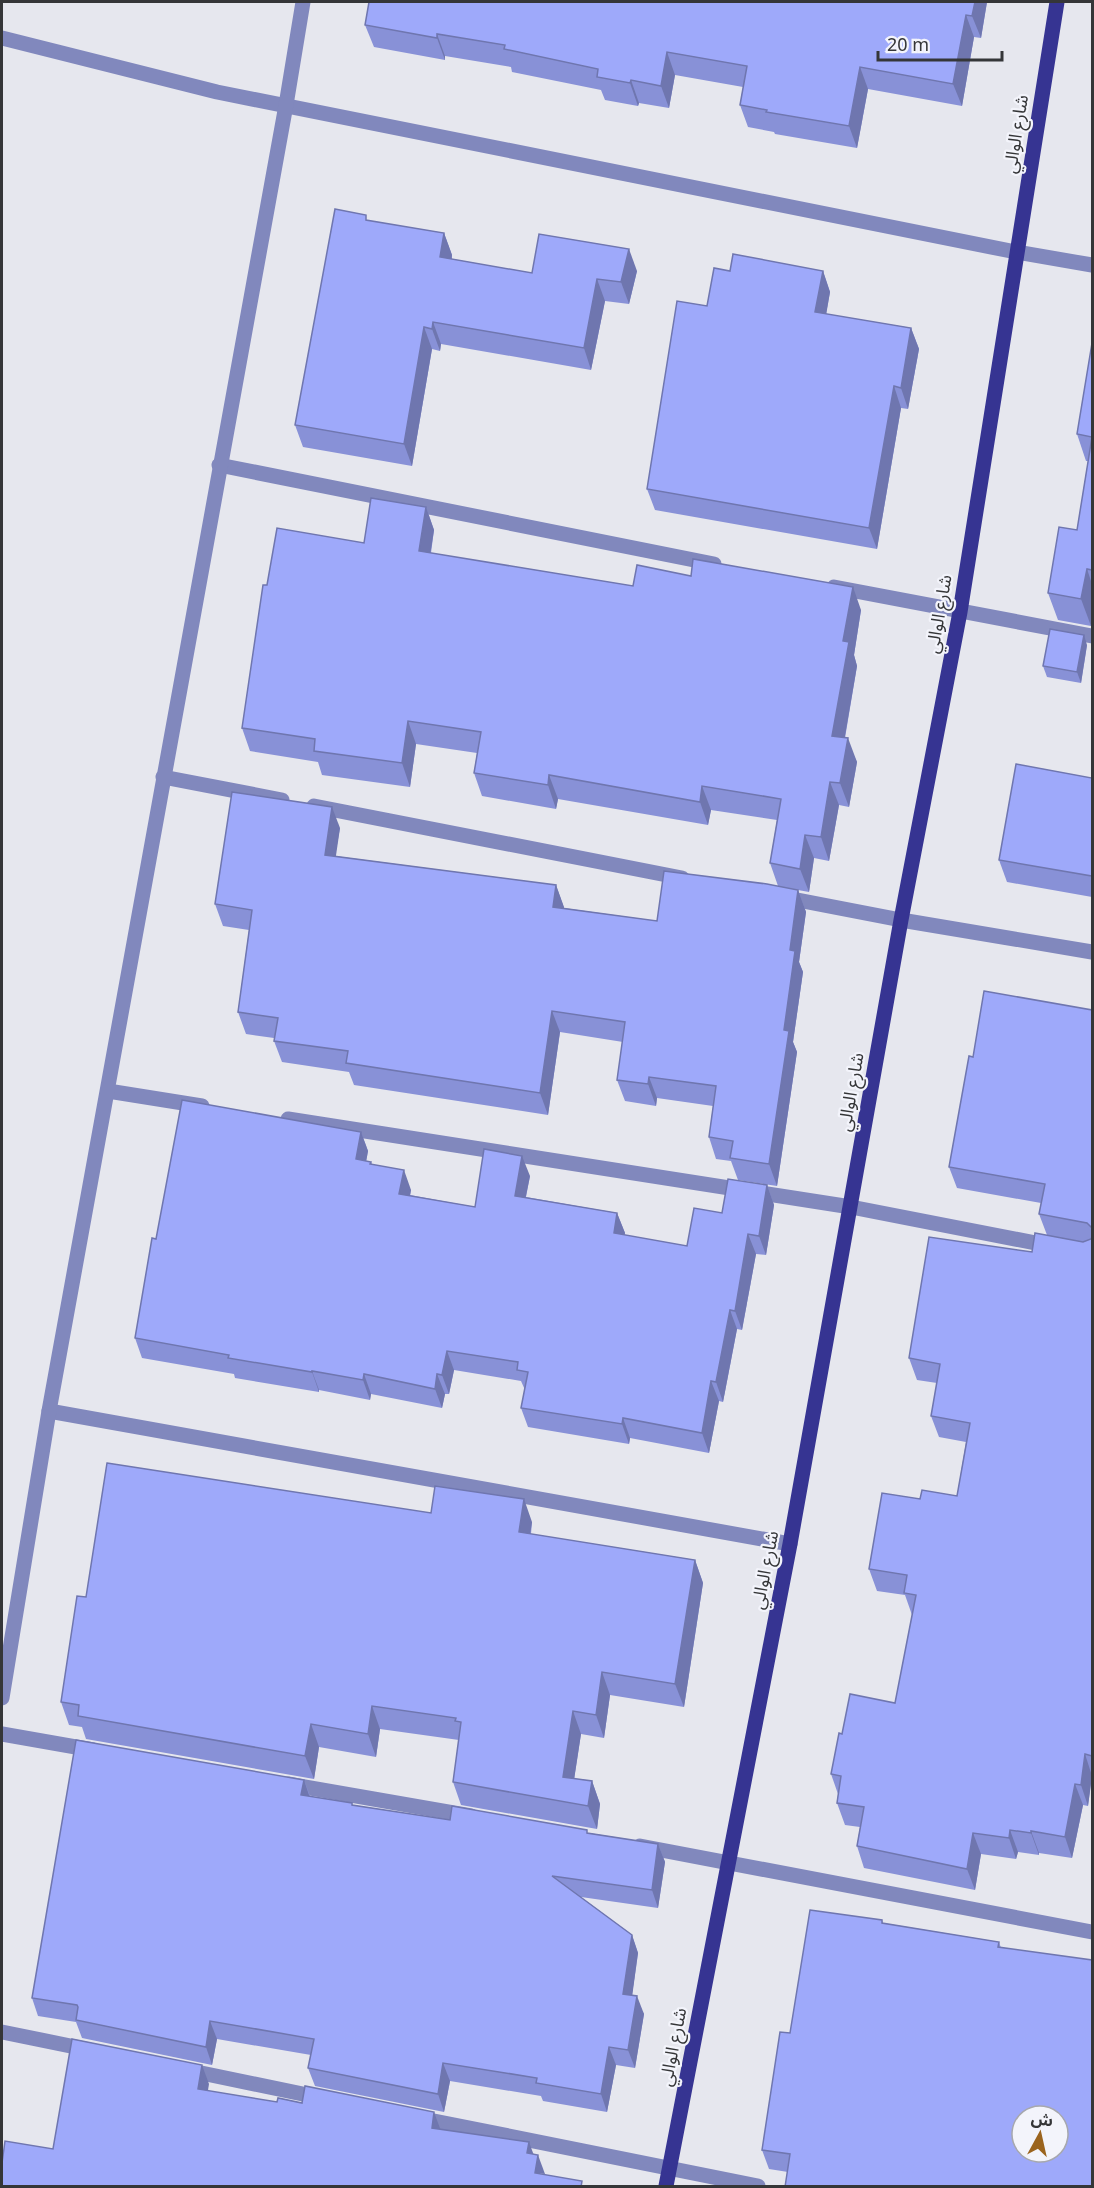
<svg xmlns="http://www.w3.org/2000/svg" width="1094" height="2188" viewBox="0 0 1094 2188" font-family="Georgia,'Noto Sans Arabic',serif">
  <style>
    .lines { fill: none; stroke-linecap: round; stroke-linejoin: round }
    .minor { stroke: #8188bd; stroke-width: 15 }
    .major { stroke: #363492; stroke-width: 15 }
    .wall { fill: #8891d7 }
    .shaded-wall { fill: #6f76af }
    .building { fill: #9ea9fa; stroke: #6f76af; stroke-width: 1.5; fill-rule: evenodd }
    .labels { text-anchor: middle; stroke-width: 4.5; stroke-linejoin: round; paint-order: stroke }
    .street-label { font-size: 18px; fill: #353638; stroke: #f3f4fb }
  </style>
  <rect width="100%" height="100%" fill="#e6e7ee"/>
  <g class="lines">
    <!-- minor -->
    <g class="minor">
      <path d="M2,38L217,92L1016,252L1092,265"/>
      <path d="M219,465L714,564"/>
      <path d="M834,587L1092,636"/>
      <path d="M163,777L282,800"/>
      <path d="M314,806L682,878"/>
      <path d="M782,897L901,920L1092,952"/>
      <path d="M108,1091L202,1106"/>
      <path d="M288,1119L851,1207L1092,1254"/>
      <path d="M49,1411L790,1544"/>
      <path d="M2,1698L49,1411L286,105L303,2"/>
      <path d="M2,1734L93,1750"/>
      <path d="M288,1784L471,1816"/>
      <path d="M640,1846L1092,1932"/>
      <path d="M2,2032L90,2050"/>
      <path d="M187,2070L322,2098"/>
      <path d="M419,2118L758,2186"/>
    </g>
    <!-- major -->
    <path class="major" d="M666,2186L790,1544L901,920L960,612L1057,2"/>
  </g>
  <!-- wall -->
  <g class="wall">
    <path d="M369,2H987L981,38L974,37L962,106L868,89L857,148L775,134L774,132L748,127L740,105L743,87L675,75L669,108L639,103L638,106L605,100L601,90L512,72L511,67L445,56V60L374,47L365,25Z"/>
    <path d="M368,221L444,233L452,255V259L532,273L637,271L629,304L605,301L591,370L441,344L440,351L432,349L412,466L303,447L295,425Z"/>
    <path d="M730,271H823L830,292L826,314L911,328L919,349L908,409L901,408L877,549L655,510L647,489L707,306Z"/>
    <path d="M1092,343V618L1091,626L1058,620L1048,593L1077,530L1088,461H1086L1077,434Z"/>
    <path d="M426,507L434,530L431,553L633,586L861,610L854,655L857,666L845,738L857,762L849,807L839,805L829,861L814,858L809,892L798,890L806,912L799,962L803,972L793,1042L797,1052L777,1186L738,1180L731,1161L716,1159L709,1137L713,1106L657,1098L656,1106L625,1101L617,1080L623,1042L560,1032L548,1115L354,1085L349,1072L282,1062L274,1041V1038L246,1034L238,1012L249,930L223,926L215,904L340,828L335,856L556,885L564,908L657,921L778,886L770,863L777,820L711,810L708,825L558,799L556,809L482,796L474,773L477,753L416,744L410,787L322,775L318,762L250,751L242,728L267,585L364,543Z"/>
    <path d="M1087,645L1081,683L1047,677L1043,666Z"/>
    <path d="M1092,778V897L1007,882L999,860Z"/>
    <path d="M1092,1010V1776L1088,1806L1083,1805L1072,1858L1039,1853V1855L1018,1852L1016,1859L981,1854L975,1890L864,1868L857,1846L860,1827L845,1825L837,1803L838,1794L831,1774L842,1734L895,1703L912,1615L905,1595L877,1591L869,1569L920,1499L957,1496L966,1442L939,1437L931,1416L937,1383L917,1380L909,1358L1032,1252L1047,1235L1039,1214L1041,1203L957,1188L949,1167L973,1057Z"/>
    <path d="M361,1132L368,1151L366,1161L371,1162L372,1164L411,1190L410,1195L475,1207L530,1176L526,1197L617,1213L625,1233L624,1235L687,1246L722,1213L767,1185L774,1205L766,1255L756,1254L742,1330L737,1329L723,1402L719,1401L709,1453L630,1438L629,1444L528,1427L521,1408L525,1390L521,1381L454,1370L449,1394H445L442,1408L371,1394L370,1400L319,1390V1392L235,1378L234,1374L142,1358L135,1338L156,1239Z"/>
    <path d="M532,1522L531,1534L695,1560L703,1583L684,1707L610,1695L604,1738L581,1734L574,1779L592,1781L600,1804L597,1829L461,1805L453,1782L459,1740L380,1729L376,1757L319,1747L314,1779L86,1739L82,1727L69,1725L61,1702L86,1597Z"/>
    <path d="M304,1780L310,1796L352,1803L353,1805L450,1820L589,1833L658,1844L665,1862L658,1908L581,1897L632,1935L638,1953L632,1995L644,2014L635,2068L616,2065L607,2112L543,2101L541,2096L450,2081L444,2112L315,2086L308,2068L311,2055L217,2039L212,2065L82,2038L76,2022L38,2016L32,1998Z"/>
    <path d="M882,1920L883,1923L999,1942L1001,1948L788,2172L769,2169L762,2150L790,2033Z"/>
  </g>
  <!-- shaded-wall -->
  <g class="shaded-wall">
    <path d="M975,2H987L981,38L972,16Z"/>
    <path d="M966,15L974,37L962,106L953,84Z"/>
    <path d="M437,34L445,56V60L437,38Z"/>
    <path d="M667,52L675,75L669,108L661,86Z"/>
    <path d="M860,67L868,89L857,148L849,126Z"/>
    <path d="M631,80L639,103L638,106L630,83Z"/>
    <path d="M444,233L452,255L448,279L440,257Z"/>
    <path d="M629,249L637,271L629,304L621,282Z"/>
    <path d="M823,271L830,292L823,333L815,312Z"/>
    <path d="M597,279L605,301L591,370L584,348Z"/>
    <path d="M433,322L441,344L440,351L432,329Z"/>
    <path d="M424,327L432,349L412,466L404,444Z"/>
    <path d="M911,328L919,349L908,409L901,388Z"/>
    <path d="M894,386L901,408L877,549L869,528Z"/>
    <path d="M426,507L434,530L427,575L419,551Z"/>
    <path d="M1087,569L1092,584V618L1091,626L1081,599Z"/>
    <path d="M853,587L861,610L854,655L857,666L841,759L832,736L843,641Z"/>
    <path d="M1084,635L1087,645L1081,683L1077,672Z"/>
    <path d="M408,721L416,744L410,787L402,763Z"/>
    <path d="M848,738L857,762L849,807L840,783Z"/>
    <path d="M549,775L558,799L556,809L548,785Z"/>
    <path d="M830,782L839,805L829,861L821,837Z"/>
    <path d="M702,786L711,810L708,825L700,802Z"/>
    <path d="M332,807L340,828L333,876L325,855Z"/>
    <path d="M805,835L814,858L809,892L800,869Z"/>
    <path d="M556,885L564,907L561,928L553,907Z"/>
    <path d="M798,890L806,912L799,962L803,972L793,1042L797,1052L777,1186L769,1164L784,1030L790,950Z"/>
    <path d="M552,1011L560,1032L548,1115L540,1093Z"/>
    <path d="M649,1077L657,1098L656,1106L648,1084Z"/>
    <path d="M361,1132L368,1151L363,1179L356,1159Z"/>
    <path d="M522,1156L530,1176L522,1215L515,1196Z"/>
    <path d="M404,1170L411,1190L407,1213L399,1194Z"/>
    <path d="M767,1185L774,1205L766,1255L759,1236Z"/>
    <path d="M617,1213L625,1233L621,1253L614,1233Z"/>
    <path d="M748,1234L756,1254L742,1330L735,1311Z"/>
    <path d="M730,1310L737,1329L723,1402L716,1382Z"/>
    <path d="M447,1351L454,1370L449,1394L442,1375Z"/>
    <path d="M312,1371L319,1390V1392L312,1372Z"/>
    <path d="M364,1374L371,1394L370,1400L363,1380Z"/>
    <path d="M437,1374L445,1394L442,1408L435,1389Z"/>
    <path d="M711,1381L719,1401L709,1453L702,1433Z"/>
    <path d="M623,1418L630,1438L629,1444L622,1424Z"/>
    <path d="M524,1499L532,1522L527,1555L519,1532Z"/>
    <path d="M695,1560L703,1583L684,1707L675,1684Z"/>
    <path d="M602,1672L610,1695L604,1738L596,1715Z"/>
    <path d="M372,1706L380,1729L376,1757L368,1734Z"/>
    <path d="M573,1711L581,1734L571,1800L563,1777Z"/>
    <path d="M311,1724L319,1747L314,1779L305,1756Z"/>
    <path d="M1085,1754L1092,1776L1088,1806L1081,1785Z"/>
    <path d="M304,1780L310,1798L301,1795Z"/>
    <path d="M592,1781L600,1804L597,1829L588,1806Z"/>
    <path d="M1075,1784L1083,1805L1072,1858L1065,1837Z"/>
    <path d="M1010,1830L1018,1852L1016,1859L1009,1838Z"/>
    <path d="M1031,1831L1039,1853V1855L1031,1833Z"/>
    <path d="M973,1833L981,1854L975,1890L967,1869Z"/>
    <path d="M658,1844L665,1862L658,1908L652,1890Z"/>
    <path d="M632,1935L638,1953L630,2012L623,1994Z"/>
    <path d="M637,1996L644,2014L635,2068L628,2050Z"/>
    <path d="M210,2021L217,2039L212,2065L206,2047Z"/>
    <path d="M609,2047L616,2065L607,2112L601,2094Z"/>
    <path d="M443,2063L450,2081L444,2112L438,2094Z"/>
    <path d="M202,2065L209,2084L205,2108L198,2089Z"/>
    <path d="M434,2112L441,2131L432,2128Z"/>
    <path d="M529,2142L536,2161L527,2153Z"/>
    <path d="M538,2155L545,2174L535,2173Z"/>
  </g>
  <!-- building -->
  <g class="building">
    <path d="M369,2H975L972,16L966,15L953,84L860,67L849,126L766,112L767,110L740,105L747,66L667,52L661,86L631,80L630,83L597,77L598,69L504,49L505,45L437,34V38L365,25Z"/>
    <path d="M335,209L366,215V220L444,233L440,257L532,273L539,234L629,249L621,282L597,279L584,348L433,322L432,329L424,327L404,444L295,425Z"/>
    <path d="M733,254L823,271L815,312L911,328L901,388L894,386L869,528L647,489L677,301L707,306L714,268L730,271Z"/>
    <path d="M1092,343V570L1087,569L1081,599L1048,593L1059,527L1077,530L1092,437L1077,434Z"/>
    <path d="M371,498L426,507L419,551L633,586L637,565L691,576L693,559L853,587L843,641L849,642L832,736L848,738L840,783L830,782L821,837L805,835L800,869L770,863L781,799L702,786L700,802L549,775L548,785L474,773L481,732L408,721L402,763L314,751L315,739L242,728L263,585H267L277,528L364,543Z"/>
    <path d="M1050,629L1084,635L1077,672L1043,666Z"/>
    <path d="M1016,764L1092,778V876L999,860Z"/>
    <path d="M232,792L332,807L325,855L556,885L553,907L657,921L664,871L767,884L798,890L790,950L795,951L784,1030L789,1031L769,1164L730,1158L733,1141L709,1137L716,1086L649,1077L648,1084L617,1080L625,1022L552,1011L540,1093L346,1063L348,1051L274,1041L278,1018L238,1012L252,910L215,904Z"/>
    <path d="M984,991L1092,1010V1228L1087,1223L1039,1214L1045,1184L949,1167L969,1056L973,1057Z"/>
    <path d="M182,1100L361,1132L356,1159L371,1162L370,1164L404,1170L399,1194L475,1207L484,1149L522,1156L515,1196L617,1213L614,1233L687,1246L694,1208L722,1213L728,1179L767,1185L759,1236L748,1234L735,1311L730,1310L716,1382L711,1381L702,1433L623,1418L622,1424L521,1408L528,1372L517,1370L518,1362L447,1351L442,1375L437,1374L435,1389L364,1374L363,1380L312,1371V1372L228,1358L229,1355L135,1338L152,1238L156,1239Z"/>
    <path d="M1035,1233L1083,1242L1091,1239L1092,1237V1756L1085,1754L1081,1785L1075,1784L1065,1837L1031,1831V1833L1010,1830L1009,1838L973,1833L967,1869L857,1846L864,1807L837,1803L841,1776L831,1774L839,1733L842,1734L850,1694L895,1703L916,1595L904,1593L907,1575L869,1569L882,1493L920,1499L922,1490L957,1496L970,1423L931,1416L940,1364L909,1358L929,1237L1032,1252Z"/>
    <path d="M107,1463L431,1513L435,1486L524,1499L519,1532L695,1560L675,1684L602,1672L596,1715L573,1711L563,1777L592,1781L588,1806L453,1782L461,1722L455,1721L456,1718L372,1706L368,1734L311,1724L305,1756L78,1716L79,1705L61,1702L77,1596L86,1597Z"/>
    <path d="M76,1740L304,1780L301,1795L352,1803V1805L450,1820L452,1806L587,1830V1833L658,1844L652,1890L552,1876L632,1935L623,1994L637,1996L628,2050L609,2047L601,2094L536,2083L537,2078L443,2063L438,2094L308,2068L314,2039L210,2021L206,2047L76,2020L78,2007L77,2005L32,1998Z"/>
    <path d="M810,1910L882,1920V1923L999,1942L998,1947L1092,1960V2187H785L790,2154L762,2150L780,2032L790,2033ZM1022,2116H1058V2152H1022Z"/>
    <path d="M72,2039L202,2065L198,2089L277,2102L278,2098L302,2103L305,2086L434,2112L432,2128L529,2142L527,2153L538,2155L535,2173L582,2181L581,2187H2V2163L5,2141L53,2149Z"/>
  </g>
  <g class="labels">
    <!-- street labels -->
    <g class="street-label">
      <text transform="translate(1016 134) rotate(-81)" y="6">شارع الوالي</text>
      <text transform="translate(939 614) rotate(-80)" y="6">شارع الوالي</text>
      <text transform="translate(851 1092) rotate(-80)" y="6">شارع الوالي</text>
      <text transform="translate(765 1570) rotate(-79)" y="6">شارع الوالي</text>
      <text transform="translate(673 2047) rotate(-79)" y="6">شارع الوالي</text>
    </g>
  </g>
  <!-- border -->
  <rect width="1094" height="2188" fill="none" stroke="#353638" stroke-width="6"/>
  <!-- north arrow -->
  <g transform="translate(1040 2134) rotate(8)"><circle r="28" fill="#f3f4fb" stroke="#a7a8ad" stroke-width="1.5"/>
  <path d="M0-4.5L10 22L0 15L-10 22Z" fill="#9b641e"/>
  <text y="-9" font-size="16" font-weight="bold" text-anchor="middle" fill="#353638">ش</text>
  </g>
  <!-- scale -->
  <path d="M878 51v9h124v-9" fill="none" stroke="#353638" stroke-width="3"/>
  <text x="887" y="51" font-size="18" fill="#353638" stroke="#f3f4fb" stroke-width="4.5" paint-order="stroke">20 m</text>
</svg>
